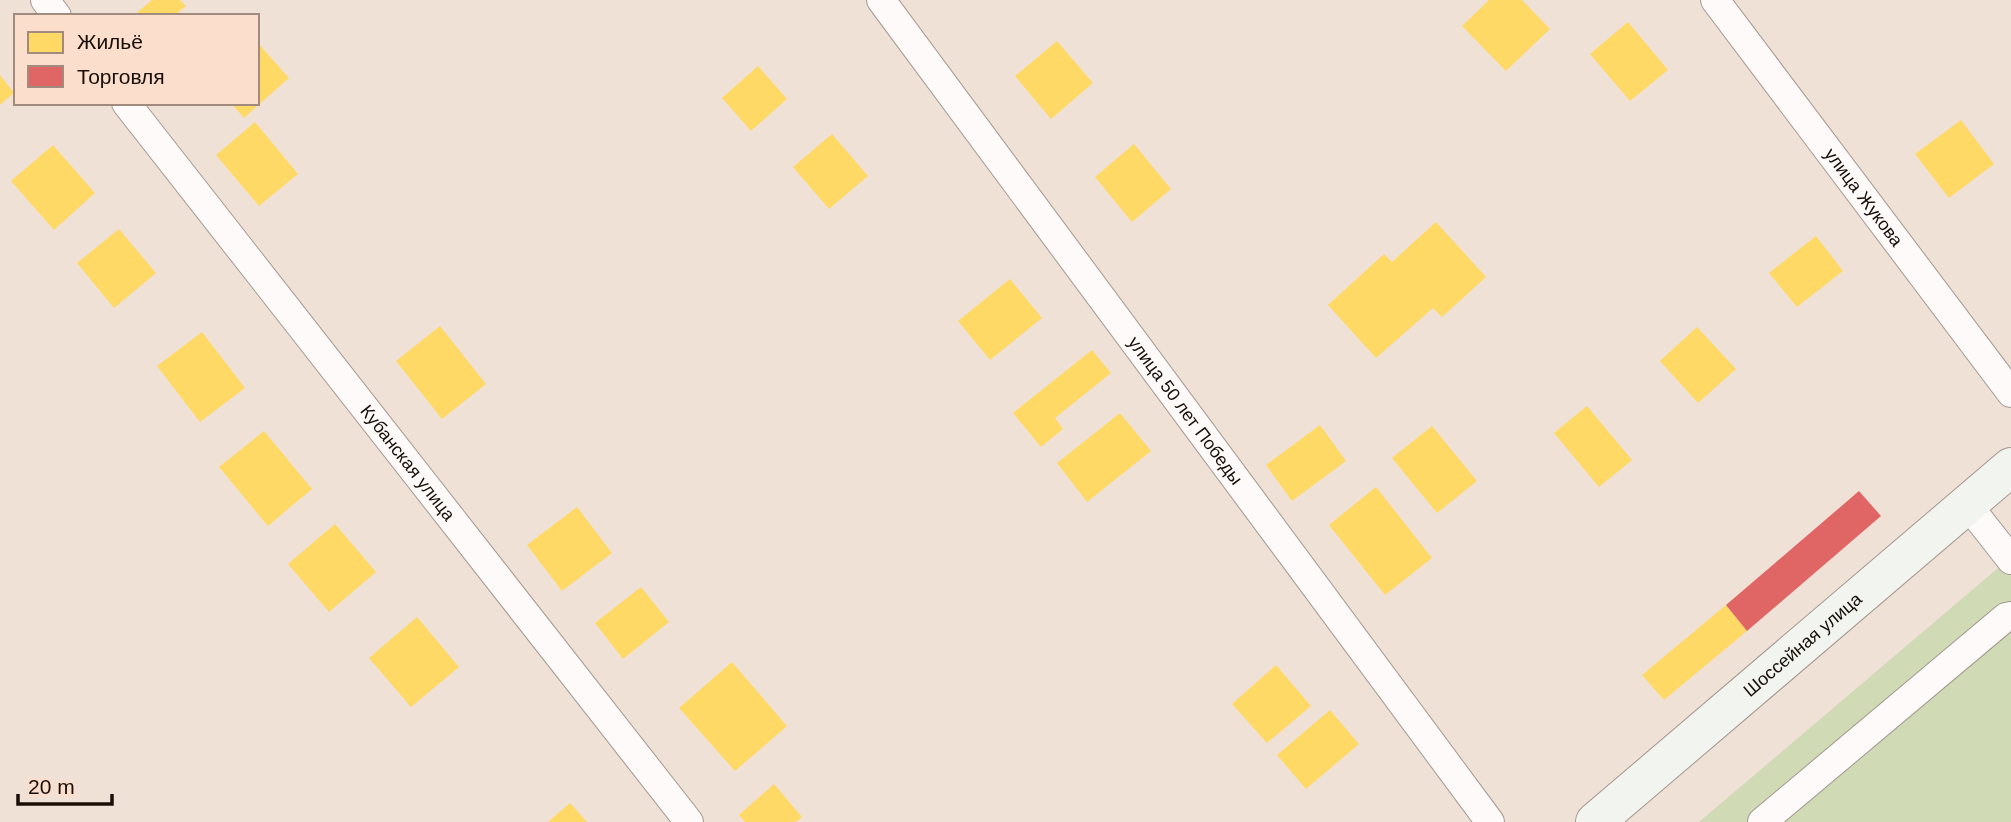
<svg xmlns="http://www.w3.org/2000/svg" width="2011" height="822" viewBox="0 0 2011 822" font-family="Arial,sans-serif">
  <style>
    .green { fill: #d0dab5 }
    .homes { fill: #ffd966 }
    .shops { fill: #e06666 }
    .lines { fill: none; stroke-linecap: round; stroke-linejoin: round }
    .street-casing { stroke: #a39890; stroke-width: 30 }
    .secondary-casing { stroke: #a39890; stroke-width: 40 }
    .street { stroke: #fdfaf9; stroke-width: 28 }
    .secondary { stroke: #f2f4ef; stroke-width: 38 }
    .labels { text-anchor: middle; stroke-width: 7; stroke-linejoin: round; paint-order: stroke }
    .street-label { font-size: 18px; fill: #180e08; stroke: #fbdecc }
  </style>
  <rect width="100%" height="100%" fill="#f0e1d6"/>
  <!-- green -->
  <path class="green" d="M2011,557V822H1699Z"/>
  <!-- homes -->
  <g class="homes">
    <path d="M152,0H180L186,6L174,16H133Z"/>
    <path d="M1489,0H1522L1550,29L1506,71L1462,26Z"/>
    <path d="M1628,22L1668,70L1630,101L1590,54Z"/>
    <path d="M1057,41L1093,83L1051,119L1015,76Z"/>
    <path d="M257,42L289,78L244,118L231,103H257Z"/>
    <path d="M758,66L787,99L751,131L722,98Z"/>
    <path d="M0,75L14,93L0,105Z"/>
    <path d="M1961,120L1994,164L1949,198L1915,154Z"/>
    <path d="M255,122L298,174L259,206L216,155Z"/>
    <path d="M832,134L868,176L829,209L793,167Z"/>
    <path d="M1134,144L1171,189L1132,222L1095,177Z"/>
    <path d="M53,145L95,193L54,230L11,181Z"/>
    <path d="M1436,222L1486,277L1442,317L1433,308L1376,358L1328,305L1384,254L1392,262Z"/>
    <path d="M119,229L156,273L114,308L77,263Z"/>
    <path d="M1816,236L1843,271L1797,307L1769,273Z"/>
    <path d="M1010,279L1042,318L990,360L958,321Z"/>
    <path d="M440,326L486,384L442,419L396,361Z"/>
    <path d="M1697,327L1736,369L1698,403L1660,361Z"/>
    <path d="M202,332L245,388L200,422L157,366Z"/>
    <path d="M1092,350L1111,373L1055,418L1063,429L1041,447L1013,413Z"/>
    <path d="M1587,406L1632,460L1599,487L1554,433Z"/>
    <path d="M1120,413L1151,451L1087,502L1057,463Z"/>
    <path d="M1320,425L1346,461L1292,501L1266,465Z"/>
    <path d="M1432,426L1477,481L1437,513L1392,458Z"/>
    <path d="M264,431L312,489L268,526L219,467Z"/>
    <path d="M1376,487L1432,558L1385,595L1329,525Z"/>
    <path d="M577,507L612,553L562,591L527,545Z"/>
    <path d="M335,524L376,572L329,612L288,564Z"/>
    <path d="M641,587L669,622L623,659L595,623Z"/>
    <path d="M1726,605L1747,631L1664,700L1642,675Z"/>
    <path d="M417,617L459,667L411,707L369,658Z"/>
    <path d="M732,662L787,726L735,771L679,708Z"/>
    <path d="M1276,665L1311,706L1267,743L1232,704Z"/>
    <path d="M1330,710L1359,744L1306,789L1277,755Z"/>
    <path d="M774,784L802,817L796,822H745L739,815Z"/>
    <path d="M570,803L587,822H548Z"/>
  </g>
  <!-- shops -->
  <path class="shops" d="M1859,491L1881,516L1747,631L1726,605Z"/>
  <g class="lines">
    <defs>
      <g id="street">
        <path d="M45,0L57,16"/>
        <path id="s1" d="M881,0L1490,822"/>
        <path id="s2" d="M1715,0L2011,393"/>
        <path id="s3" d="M126,103L689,822"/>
        <path d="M1967,504L2011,560"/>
        <path d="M1762,822L2006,617L2011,616"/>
      </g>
      <g id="secondary">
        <path id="s4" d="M1595,822L2011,467"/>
      </g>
    </defs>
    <!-- street casing -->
    <use href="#street" class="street-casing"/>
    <!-- secondary casing -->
    <use href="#secondary" class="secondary-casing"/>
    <!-- street -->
    <use href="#street" class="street"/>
    <!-- secondary -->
    <use href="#secondary" class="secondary"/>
  </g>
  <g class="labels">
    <!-- street labels -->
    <g class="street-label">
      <text dy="6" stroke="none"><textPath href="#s2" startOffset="247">улица Жукова</textPath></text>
      <text dy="6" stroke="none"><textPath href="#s1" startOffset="511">улица 50 лет Победы</textPath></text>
      <text dy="6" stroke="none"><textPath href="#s3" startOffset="457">Кубанская улица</textPath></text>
      <text dy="6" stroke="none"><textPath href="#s4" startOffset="273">Шоссейная улица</textPath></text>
    </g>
  </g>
  <!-- legend -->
  <rect x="14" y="14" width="245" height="91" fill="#fbdecc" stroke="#a08b7e" stroke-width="2"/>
  <rect x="28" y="32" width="35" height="21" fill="#ffd966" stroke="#a08b7e" stroke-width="2"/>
  <text x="77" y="49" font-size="21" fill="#180e08">Жильё</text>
  <rect x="28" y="66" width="35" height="21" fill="#e06666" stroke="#a08b7e" stroke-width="2"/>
  <text x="77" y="84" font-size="21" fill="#180e08">Торговля</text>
  <!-- scale -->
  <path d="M18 794v10h94v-10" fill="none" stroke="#180e08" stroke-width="3.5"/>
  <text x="28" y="794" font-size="21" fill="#180e08" stroke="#fbdecc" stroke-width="5" paint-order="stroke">20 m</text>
</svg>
